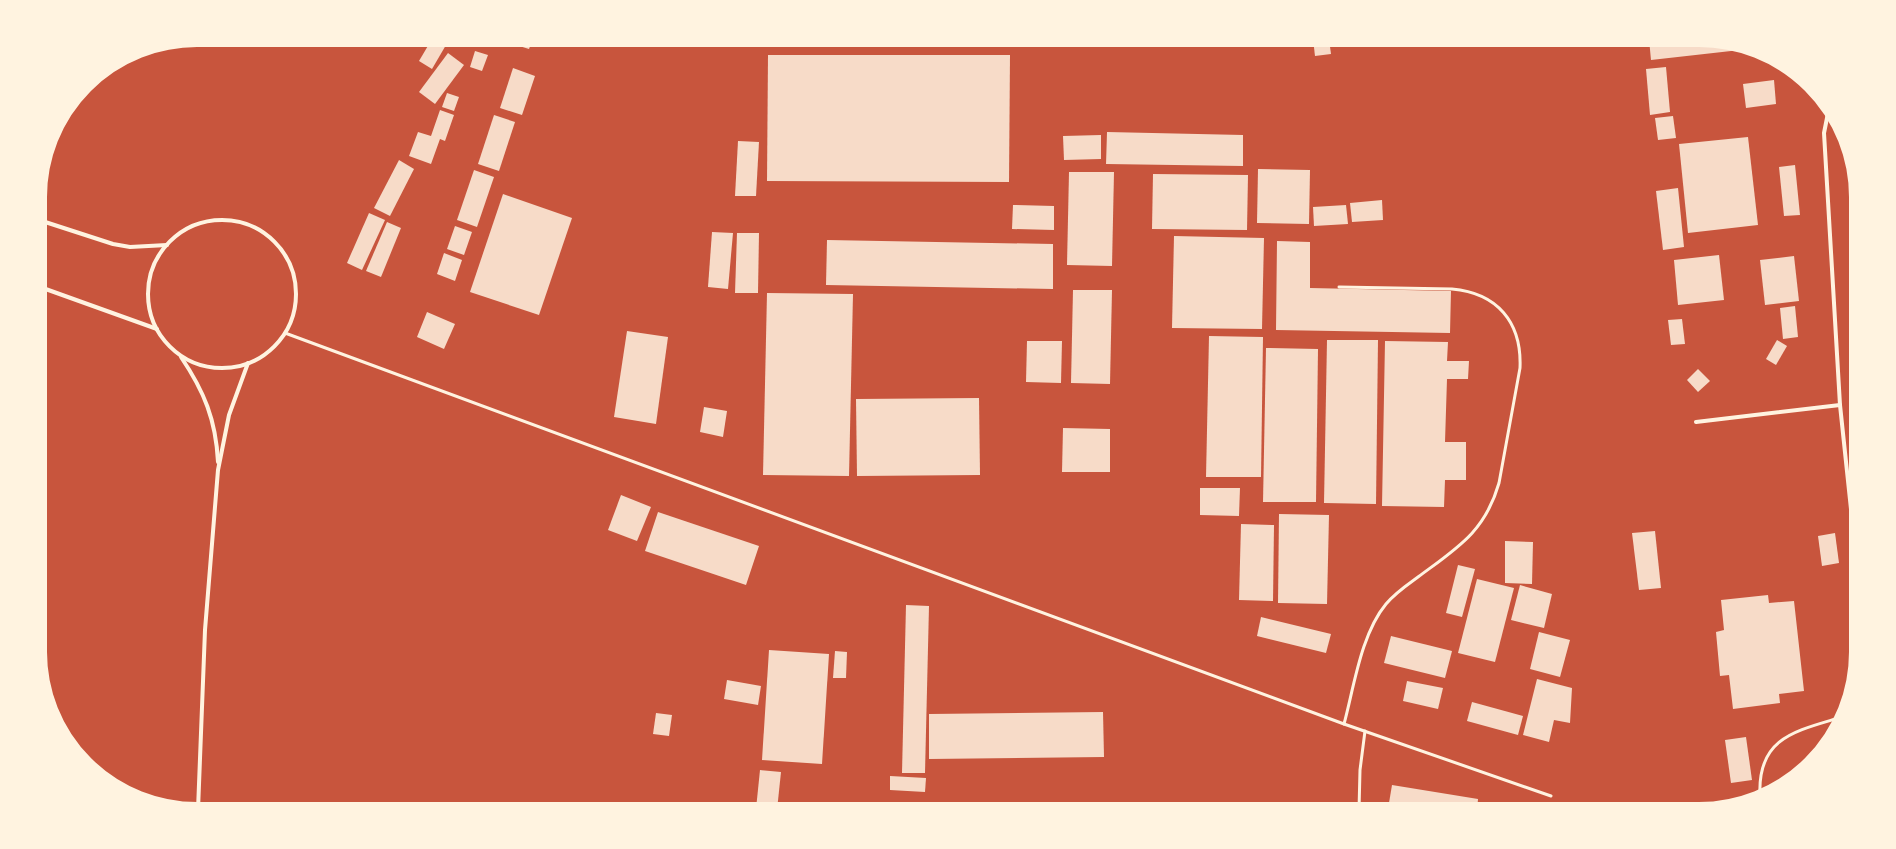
<svg xmlns="http://www.w3.org/2000/svg" width="1896" height="849" viewBox="0 0 1896 849" font-family="'Sofia Sans Condensed',sans-serif">
  <style>
    .building { fill: #f7dbc8 }
    .lines { fill: none; stroke-linecap: round; stroke-linejoin: round }
    .service { stroke: #fff3e0; stroke-width: 3 }
    .minor { stroke: #fff3e0; stroke-width: 4 }
    .rim { fill: none; stroke: #fff3e0; stroke-width: 2 }
  </style>
  <rect width="100%" height="100%" fill="#c8553d"/>
  <!-- building -->
  <g class="building">
    <path d="M432,39L446,45L432,69L419,61Z"/>
    <path d="M461,39H478L475,46L460,41Z"/>
    <path d="M518,39H533L529,49L516,45Z"/>
    <path d="M1313,39H1329L1331,54L1315,56Z"/>
    <path d="M1649,39H1699L1740,47V50L1651,60Z"/>
    <path d="M475,51L488,55L482,71L470,67Z"/>
    <path d="M448,53L464,65L435,104L419,92Z"/>
    <path d="M768,55H1010L1009,182L767,181Z"/>
    <path d="M1666,67L1670,112L1650,115L1646,69Z"/>
    <path d="M513,68L535,76L522,115L500,108Z"/>
    <path d="M1774,80L1776,104L1746,108L1743,84Z"/>
    <path d="M447,93L459,97L454,111L442,107Z"/>
    <path d="M440,110L454,115L445,141L440,139L431,164L409,156L418,132L431,136Z"/>
    <path d="M494,115L515,122L499,171L478,164Z"/>
    <path d="M1673,116L1676,138L1658,140L1655,118Z"/>
    <path d="M1107,132L1243,135V166L1106,164Z"/>
    <path d="M1101,135V159L1064,160L1063,136Z"/>
    <path d="M1748,137L1758,225L1688,233L1679,144Z"/>
    <path d="M738,141L759,142L756,196H735Z"/>
    <path d="M399,160L414,169L390,216L374,208Z"/>
    <path d="M1795,165L1800,215L1784,216L1779,167Z"/>
    <path d="M1258,169L1310,170L1309,224L1257,223Z"/>
    <path d="M474,170L494,177L477,227L457,220Z"/>
    <path d="M1069,172H1114L1112,266L1067,265Z"/>
    <path d="M1153,174L1248,175L1247,230L1152,229Z"/>
    <path d="M1678,188L1684,247L1663,250L1656,191Z"/>
    <path d="M503,194L572,218L539,315L470,292Z"/>
    <path d="M1382,200L1383,220L1352,222L1350,203Z"/>
    <path d="M1013,205L1054,206V230L1012,229Z"/>
    <path d="M1346,205L1348,224L1314,226L1313,207Z"/>
    <path d="M369,213L385,220L362,270L347,263Z"/>
    <path d="M387,222L401,228L381,277L366,271Z"/>
    <path d="M455,226L472,232L464,255L447,249Z"/>
    <path d="M712,232L733,233L728,289L708,287Z"/>
    <path d="M737,233H759L758,293H735Z"/>
    <path d="M1174,236L1264,238L1262,329L1172,328Z"/>
    <path d="M827,240L1053,244V289L826,285Z"/>
    <path d="M1277,241L1310,242V288L1451,291L1450,333L1276,330Z"/>
    <path d="M444,253L462,260L455,281L437,274Z"/>
    <path d="M1719,255L1724,300L1678,305L1674,260Z"/>
    <path d="M1794,256L1799,301L1765,305L1760,260Z"/>
    <path d="M1073,290H1112L1110,384L1071,383Z"/>
    <path d="M767,293L853,294L849,476L763,475Z"/>
    <path d="M1795,306L1798,337L1783,339L1780,308Z"/>
    <path d="M427,312L455,324L444,349L417,337Z"/>
    <path d="M1682,319L1685,344L1671,345L1668,320Z"/>
    <path d="M627,331L668,337L656,424L614,417Z"/>
    <path d="M1209,336L1263,337L1261,477H1206Z"/>
    <path d="M1327,340H1378L1376,504L1324,503Z"/>
    <path d="M1777,340L1787,346L1776,365L1766,359Z"/>
    <path d="M1027,341H1062L1061,383L1026,382Z"/>
    <path d="M1385,341L1448,342L1447,361H1469L1468,379H1447L1445,442H1466V480H1445L1444,507L1382,506Z"/>
    <path d="M1266,348L1318,349L1316,502H1263Z"/>
    <path d="M1698,369L1710,381L1698,392L1687,380Z"/>
    <path d="M979,398L980,475L857,476L856,399Z"/>
    <path d="M704,407L727,411L723,437L700,432Z"/>
    <path d="M1063,428L1110,429V472H1062Z"/>
    <path d="M1200,488H1240L1239,516L1200,515Z"/>
    <path d="M621,495L651,507L637,541L608,530Z"/>
    <path d="M658,512L759,546L746,585L645,551Z"/>
    <path d="M1279,514L1329,515L1327,604L1278,603Z"/>
    <path d="M1241,524L1274,525L1273,601L1239,600Z"/>
    <path d="M1655,531L1661,588L1639,590L1632,533Z"/>
    <path d="M1835,533L1839,563L1822,566L1818,536Z"/>
    <path d="M1505,541L1533,542L1532,584L1505,583Z"/>
    <path d="M1458,565L1475,569L1462,617L1446,613Z"/>
    <path d="M1477,579L1514,588L1495,662L1458,653Z"/>
    <path d="M1520,585L1552,594L1544,628L1511,620Z"/>
    <path d="M1768,595L1769,603L1794,601L1804,691L1779,694L1780,703L1733,709L1729,675L1720,676L1716,632L1724,630L1721,600Z"/>
    <path d="M906,605L929,606L925,773H902Z"/>
    <path d="M1261,617L1331,634L1326,653L1257,636Z"/>
    <path d="M1539,632L1570,640L1560,677L1530,669Z"/>
    <path d="M1391,636L1452,651L1445,678L1384,663Z"/>
    <path d="M769,650L829,654L822,764L762,760Z"/>
    <path d="M835,651L847,652L846,678H833Z"/>
    <path d="M1537,679L1572,688L1570,723L1554,720L1549,742L1523,735Z"/>
    <path d="M727,680L761,686L758,705L724,699Z"/>
    <path d="M1407,681L1443,688L1438,709L1403,701Z"/>
    <path d="M1472,702L1523,716L1518,735L1467,721Z"/>
    <path d="M1103,712L1104,757L929,759V714Z"/>
    <path d="M656,713L672,715L669,736L653,734Z"/>
    <path d="M1746,737L1752,780L1731,783L1725,740Z"/>
    <path d="M760,770L781,772L777,810L756,809Z"/>
    <path d="M890,776L926,778L925,792L890,790Z"/>
    <path d="M1392,785L1478,799L1477,810L1388,809Z"/>
  </g>
  <g class="lines">
    <!-- service -->
    <g class="service">
      <path d="M1339,287L1452,289C1497,293 1522,322 1520,368L1499,483C1485,532 1457,548 1418,577C1407,585 1395,593 1386,604C1361,634 1354,687 1344,724"/>
      <path d="M285,333L1344,724L1551,796"/>
      <path d="M1760,796C1757,737 1796,731 1842,717"/>
      <path d="M1359,810L1360,770L1365,731"/>
    </g>
    <!-- minor -->
    <g class="minor">
      <path d="M1829,108L1824,133L1840,405L1857,566"/>
      <path d="M39,220L113,244L130,247L167,245"/>
      <circle cx="222" cy="294" r="74"/>
      <path d="M40,287L157,329"/>
      <path d="M181,357C204,391 216,420 218,462"/>
      <path d="M1696,422L1840,405"/>
      <path d="M198,810L205,630L218,470L229,415L248,363"/>
    </g>
  </g>
  <!-- crop -->
  <path d="M0 0H1896V849H0ZM197 46H1699A151 151 0 0 1 1850 197V652A151 151 0 0 1 1699 803H197A151 151 0 0 1 46 652V197A151 151 0 0 1 197 46Z" fill="#fff3e0" fill-rule="evenodd"/>
  <path class="rim" d="M197 46H1699A151 151 0 0 1 1850 197V652A151 151 0 0 1 1699 803H197A151 151 0 0 1 46 652V197A151 151 0 0 1 197 46Z"/>
</svg>
